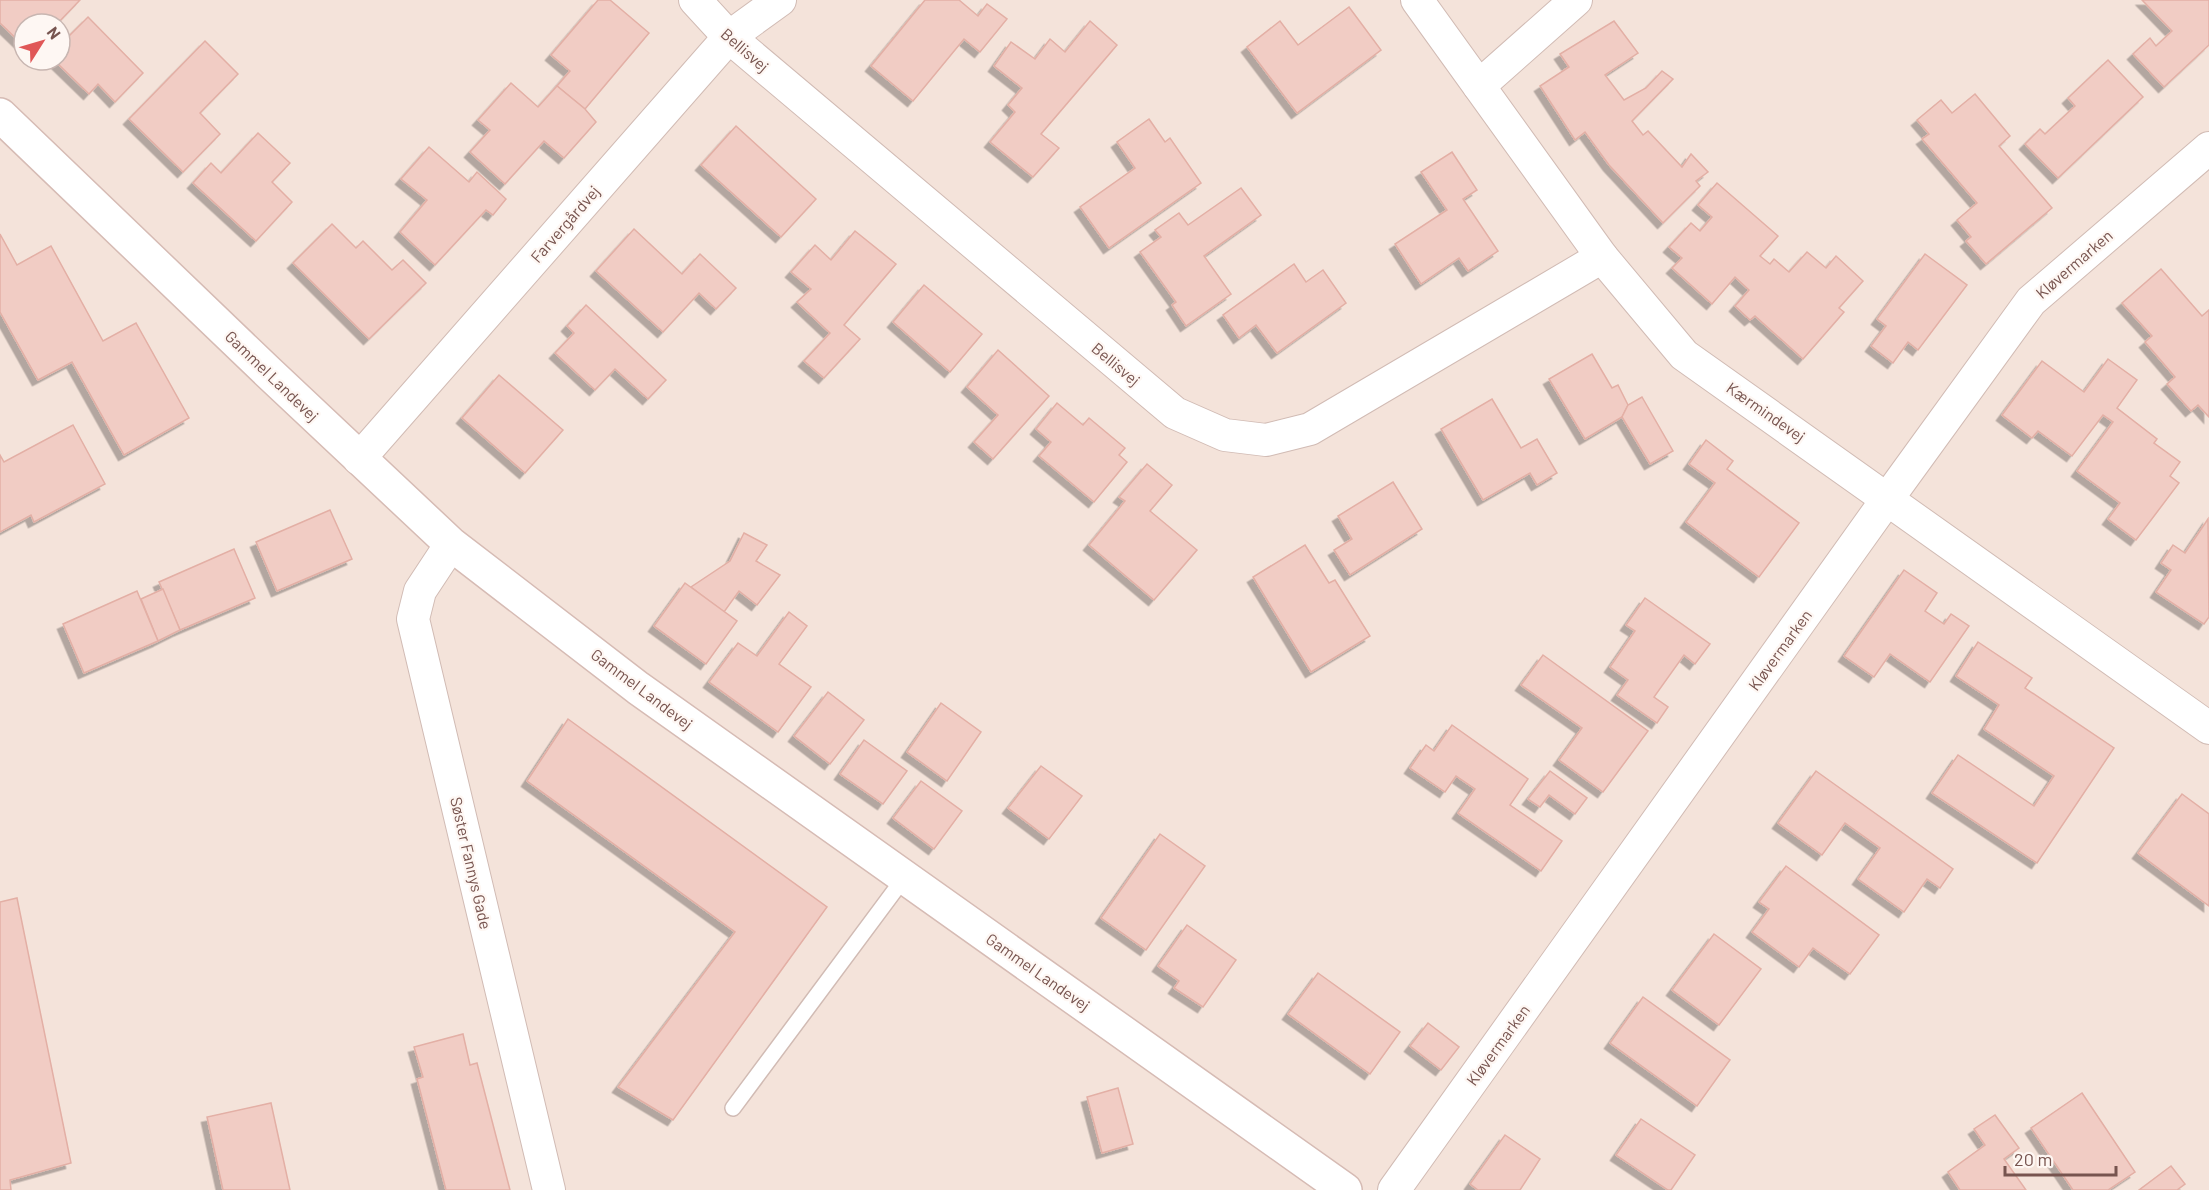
<svg xmlns="http://www.w3.org/2000/svg" width="2209" height="1190" viewBox="0 0 2209 1190" font-family="Barlow,sans-serif">
  <style>
    .residential { fill: #f4e3da; fill-rule: evenodd }
    .building { fill: #f1ccc4; stroke: #e3afa5; stroke-width: 1.5; filter: url(#shadow) }
    .lines { fill: none; stroke-linecap: round; stroke-linejoin: round }
    .lane-casing { stroke: #d1bbb4; stroke-width: 18 }
    .street-casing { stroke: #d1bbb4; stroke-width: 34 }
    .secondary-casing { stroke: #d6bbb4; stroke-width: 36 }
    .lane { stroke: #fff; stroke-width: 15 }
    .street { stroke: #fff; stroke-width: 32 }
    .secondary { stroke: #fff; stroke-width: 33 }
    .labels { text-anchor: middle; stroke-width: 4.5; stroke-linejoin: round; paint-order: stroke }
    .street-label { font-size: 16px; fill: #77544f; stroke: #fef7f3 }
  </style>
  <defs>
    <filter id="shadow"><feDropShadow dx="-5.5" dy="5.5" stdDeviation="0" flood-color="#0004"/></filter>
  </defs>
  <rect width="100%" height="100%" fill="#fcf2ec"/>
  <!-- residential -->
  <path class="residential" d="M0,0H2209V1190H0ZM24,24H60V60H24Z"/>
  <!-- building -->
  <g class="building">
    <path d="M0,0H80L57,24H24V46L0,23Z"/>
    <path d="M598,0H610L649,33L585,109L557,86L570,71L551,55Z"/>
    <path d="M925,0H959L978,16L987,4L1007,19L980,52L964,39L913,101L871,66Z"/>
    <path d="M2142,0H2209V45L2164,87L2133,54L2150,38L2156,46L2172,31Z"/>
    <path d="M1349,7L1381,50L1297,113L1247,47L1280,21L1298,45Z"/>
    <path d="M88,17L143,73L115,102L98,84L89,94L54,60H60V45Z"/>
    <path d="M1090,21L1117,45L1041,134L1059,148L1033,177L990,142L1015,112L1008,105L1022,88L994,66L1011,42L1035,59L1050,39L1065,52Z"/>
    <path d="M1614,21L1638,53L1605,75L1624,100L1646,88L1662,71L1673,79L1632,121L1643,135L1648,131L1682,167L1691,154L1708,172L1696,181L1700,186L1663,223L1609,165L1585,132L1575,140L1540,86L1569,67L1560,54Z"/>
    <path d="M205,41L238,74L200,113L220,134L183,172L129,119Z"/>
    <path d="M2108,60L2143,97L2058,178L2025,144L2040,129L2045,134L2075,106L2068,98Z"/>
    <path d="M511,83L538,107L557,86L585,109L596,122L564,158L544,141L505,184L470,152L490,130L478,120Z"/>
    <path d="M1975,94L2010,136L1999,146L2052,208L1986,264L1966,241L1971,237L1957,220L1977,203L1922,139L1929,134L1917,120L1941,100L1952,113Z"/>
    <path d="M1149,119L1165,142L1170,138L1201,183L1109,248L1080,207L1135,168L1117,142Z"/>
    <path d="M736,126L816,199L781,237L701,165Z"/>
    <path d="M258,133L290,163L272,182L292,202L256,241L193,183L211,163L221,173Z"/>
    <path d="M429,147L469,182L477,172L506,199L493,215L486,210L435,265L400,232L427,200L401,179Z"/>
    <path d="M1452,152L1477,190L1463,199L1498,251L1468,271L1459,258L1421,284L1395,244L1447,210L1421,172Z"/>
    <path d="M1717,183L1778,236L1760,256L1770,264L1774,259L1789,272L1807,252L1826,268L1836,256L1863,281L1839,308L1844,312L1803,359L1755,316L1750,320L1735,306L1749,290L1735,277L1712,304L1672,268L1682,258L1669,247L1691,223L1700,231L1712,217L1698,205Z"/>
    <path d="M1241,188L1261,215L1204,256L1231,294L1186,326L1172,305L1176,302L1140,252L1161,237L1155,230L1179,213L1188,225Z"/>
    <path d="M332,224L356,248L363,241L392,270L403,260L426,283L369,339L293,263Z"/>
    <path d="M634,229L682,274L700,254L736,288L716,309L699,293L663,332L596,271Z"/>
    <path d="M855,231L896,264L844,325L860,339L824,378L804,361L830,333L797,302L811,289L791,272L815,245L831,260Z"/>
    <path d="M0,234L17,265L51,246L103,341L136,323L189,418L124,455L72,362L38,380L0,312Z"/>
    <path d="M1925,254L1967,285L1918,350L1908,342L1893,363L1871,346L1886,326L1877,319Z"/>
    <path d="M1294,264L1306,282L1323,270L1346,303L1277,353L1256,325L1239,338L1223,315Z"/>
    <path d="M2161,269L2202,316L2209,310V417L2198,405L2191,411L2167,384L2175,377L2145,342L2152,336L2122,303Z"/>
    <path d="M924,285L982,334L950,372L893,322Z"/>
    <path d="M586,305L666,380L648,399L615,369L595,390L555,353L574,333L567,326Z"/>
    <path d="M998,350L1049,396L993,459L974,442L998,415L967,387Z"/>
    <path d="M1592,354L1612,388L1618,385L1628,405L1622,417L1585,439L1549,379Z"/>
    <path d="M2108,359L2137,380L2117,408L2157,439L2154,443L2180,462L2170,476L2179,483L2136,540L2108,519L2120,503L2077,471L2113,422L2103,415L2072,456L2038,431L2032,438L2002,415L2042,361L2084,392Z"/>
    <path d="M499,375L563,430L525,473L462,418Z"/>
    <path d="M1642,397L1673,451L1650,464L1622,417L1628,405Z"/>
    <path d="M1492,399L1521,448L1537,439L1557,473L1537,485L1530,473L1483,500L1441,429Z"/>
    <path d="M1057,403L1083,425L1089,418L1125,448L1119,455L1127,462L1094,502L1039,456L1051,442L1036,429Z"/>
    <path d="M73,425L105,484L34,522L31,515L0,532V455L4,462Z"/>
    <path d="M1706,440L1733,461L1727,469L1799,523L1759,577L1686,522L1715,483L1689,464Z"/>
    <path d="M1147,464L1172,485L1150,511L1197,550L1154,600L1089,545L1125,501L1119,497Z"/>
    <path d="M1393,482L1422,529L1350,575L1334,550L1352,539L1338,516Z"/>
    <path d="M330,510L352,559L277,591L256,542Z"/>
    <path d="M2208,519L2209,617L2204,624L2156,592L2171,570L2161,563L2173,545L2185,553Z"/>
    <path d="M744,533L767,545L756,561L780,575L757,605L739,591L724,612L691,587L730,561Z"/>
    <path d="M1305,545L1329,583L1335,580L1370,636L1311,672L1253,577Z"/>
    <path d="M234,549L255,598L180,630L159,582Z"/>
    <path d="M1904,570L1937,593L1925,611L1944,624L1951,614L1969,626L1930,682L1890,654L1874,677L1844,656Z"/>
    <path d="M685,583L737,621L706,664L654,626Z"/>
    <path d="M163,589L180,630L158,641L141,599Z"/>
    <path d="M137,591L158,641L84,673L63,624Z"/>
    <path d="M1645,598L1710,644L1695,664L1684,655L1654,697L1668,707L1657,723L1617,695L1628,680L1610,667L1635,631L1626,625Z"/>
    <path d="M789,612L807,626L779,664L811,687L778,732L709,682L738,643L757,656Z"/>
    <path d="M1978,642L2032,678L2025,688L2114,748L2037,863L1932,793L1958,755L2034,806L2054,776L1984,729L1999,705L1956,676Z"/>
    <path d="M1543,655L1648,731L1603,792L1559,760L1582,728L1521,685Z"/>
    <path d="M828,692L864,720L830,764L794,736Z"/>
    <path d="M941,703L981,732L947,781L907,752Z"/>
    <path d="M568,719L827,907L673,1120L618,1087L735,932L527,781Z"/>
    <path d="M1452,725L1528,779L1510,805L1562,841L1541,871L1458,813L1475,789L1456,776L1445,792L1410,768L1426,745L1434,751Z"/>
    <path d="M864,740L907,771L883,804L840,774Z"/>
    <path d="M1041,766L1082,796L1049,839L1008,808Z"/>
    <path d="M1550,771L1587,798L1575,814L1549,795L1540,807L1528,799Z"/>
    <path d="M1816,771L1953,869L1940,888L1927,879L1904,912L1858,879L1880,848L1845,823L1822,855L1778,823Z"/>
    <path d="M921,781L962,811L934,849L893,818Z"/>
    <path d="M2182,794L2209,814V906L2138,853Z"/>
    <path d="M1160,834L1205,866L1146,950L1101,918Z"/>
    <path d="M1786,866L1879,935L1850,974L1813,948L1799,967L1752,932L1769,909L1759,902Z"/>
    <path d="M17,898L71,1163L10,1180L11,1190H0V902Z"/>
    <path d="M1187,925L1236,960L1203,1007L1174,988L1179,981L1158,966Z"/>
    <path d="M1714,934L1761,969L1719,1025L1672,990Z"/>
    <path d="M1318,973L1400,1032L1370,1074L1288,1014Z"/>
    <path d="M1643,997L1730,1060L1697,1106L1610,1043Z"/>
    <path d="M1428,1023L1459,1047L1441,1070L1410,1046Z"/>
    <path d="M463,1034L470,1065L477,1063L510,1190H446L417,1079L423,1077L414,1047Z"/>
    <path d="M1118,1088L1133,1144L1102,1153L1087,1097Z"/>
    <path d="M2082,1093L2135,1172L2108,1190H2073L2031,1128Z"/>
    <path d="M271,1103L290,1190H223L207,1117Z"/>
    <path d="M1995,1115L2019,1148L2004,1159L2026,1190H1960L1948,1172L1985,1145L1974,1129Z"/>
    <path d="M1641,1119L1695,1155L1671,1190H1668L1616,1155Z"/>
    <path d="M1505,1135L1540,1159L1520,1190H1478L1470,1184Z"/>
    <path d="M2171,1166L2185,1184L2177,1190H2139Z"/>
  </g>
  <g class="lines">
    <defs>
      <path id="lane" d="M733,1108L904,878"/>
      <g id="street">
        <path d="M695,0L729,37L1175,413L1225,435L1266,440L1310,429L1602,257"/>
        <path d="M1417,0L1602,257L1684,355L2209,728"/>
        <path d="M1479,86L1576,0"/>
        <path d="M359,459L729,37L780,0"/>
        <path d="M451,544L420,591L413,619L549,1190"/>
        <path d="M1394,1190L1888,498L2031,301L2209,148"/>
      </g>
      <path id="secondary" d="M0,115L268,372L451,544L638,688L1345,1190"/>
    </defs>
    <!-- lane casing -->
    <use href="#lane" class="lane-casing"/>
    <!-- street casing -->
    <use href="#street" class="street-casing"/>
    <!-- secondary casing -->
    <use href="#secondary" class="secondary-casing"/>
    <!-- lane -->
    <use href="#lane" class="lane"/>
    <!-- street -->
    <use href="#street" class="street"/>
    <!-- secondary -->
    <use href="#secondary" class="secondary"/>
  </g>
  <g class="labels">
    <!-- street labels -->
    <g class="street-label">
      <text transform="translate(745 50) rotate(41)" y="6">Bellisvej</text>
      <text transform="translate(565 224) rotate(-49)" y="6">Farvergårdvej</text>
      <text transform="translate(2074 264) rotate(-41)" y="6">Kløvermarken</text>
      <text transform="translate(1116 364) rotate(40)" y="6">Bellisvej</text>
      <text transform="translate(272 376) rotate(44)" y="6">Gammel Landevej</text>
      <text transform="translate(1766 412) rotate(35)" y="6">Kærmindevej</text>
      <text transform="translate(1780 650) rotate(-54)" y="6">Kløvermarken</text>
      <text transform="translate(642 689) rotate(37)" y="6">Gammel Landevej</text>
      <text transform="translate(471 863) rotate(77)" y="6">Søster Fannys Gade</text>
      <text transform="translate(1038 972) rotate(35)" y="6">Gammel Landevej</text>
      <text transform="translate(1498 1045) rotate(-54)" y="6">Kløvermarken</text>
    </g>
  </g>
  <!-- north arrow -->
  <g transform="translate(42 42) rotate(53)"><circle r="28" fill="#fef7f3" stroke="#c8b6b1" stroke-width="1.5"/>
  <path d="M0-4.5L10 22L0 15L-10 22Z" fill="#e05757"/>
  <text y="-9" font-size="16" font-weight="bold" text-anchor="middle" fill="#77544f">N</text>
  </g>
  <!-- scale -->
  <path d="M2005 1166v9h111v-9" fill="none" stroke="#77544f" stroke-width="3"/>
  <text x="2014" y="1166" font-size="18" fill="#77544f" stroke="#fef7f3" stroke-width="4.5" paint-order="stroke">20 m</text>
</svg>
